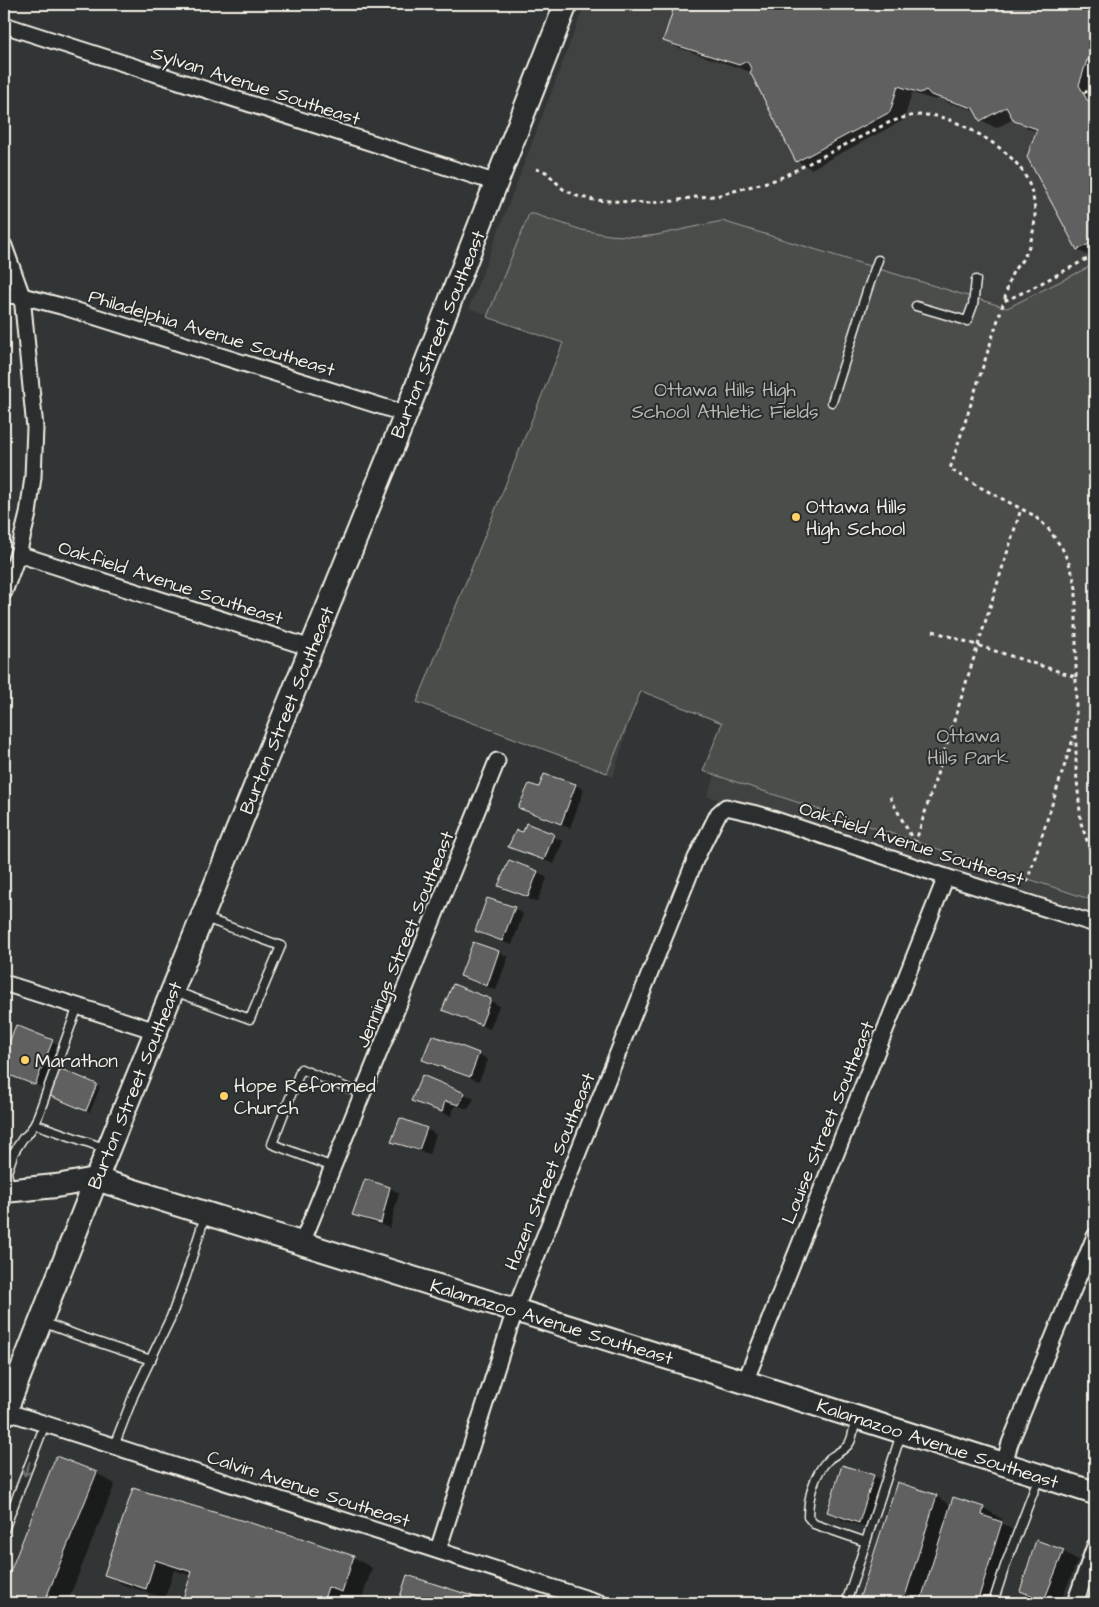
<svg xmlns="http://www.w3.org/2000/svg" width="1099" height="1607" viewBox="0 0 1099 1607" font-family="'Architects Daughter',sans-serif">
  <style>
    .built { fill: #404242 }
    .green { fill: #4b4d4c; stroke: #a09f9a }
    .shadow { fill: #0007 }
    .building { fill: #5f605f; stroke: #f4f1e8 }
    .lines { fill: none; stroke-linecap: round; stroke-linejoin: round }
    .service-casing { stroke: #f4f1e8; stroke-width: 11 }
    .minor-casing { stroke: #f4f1e8; stroke-width: 19 }
    .secondary-casing { stroke: #f4f1e8; stroke-width: 26 }
    .path { stroke: #f4f1e8; stroke-width: 3; stroke-dasharray: 4 4; stroke-linecap: butt }
    .service { stroke: #2a2d2e; stroke-width: 8 }
    .minor { stroke: #2a2d2e; stroke-width: 15 }
    .secondary { stroke: #2a2d2e; stroke-width: 22 }
    .oneway { stroke: #71726f }
    .poi-dot { fill: #ffd166; stroke: #2a2d2e; stroke-width: 2 }
    .labels { text-anchor: middle; stroke-width: 4; stroke-linejoin: round; paint-order: stroke }
    .street-label { font-size: 19px; fill: #f4f1e8; stroke: #2a2d2e }
    .park-label { font-size: 19px; fill: #b9b8b1; stroke: #2a2d2e }
    .poi-label { font-size: 19px; fill: #f4f1e8; stroke: #2a2d2e; text-anchor: start }
  </style>
  <rect width="100%" height="100%" fill="#323535"/>
  <filter id="ink" filterUnits="userSpaceOnUse"><feTurbulence type="fractalNoise" baseFrequency=".02" numOctaves="2"/><feDisplacementMap in="SourceGraphic" scale="10" xChannelSelector="R" yChannelSelector="G"/><feConvolveMatrix kernelMatrix="1 2 1 2 8 2 1 2 1" color-interpolation-filters="sRGB"/></filter>
  <g filter="url(#ink)">
    <!-- built -->
    <path class="built" d="M585,4H1095V916L707,796L734,729L639,690L613,777L424,697L567,344L469,308Z"/>
    <!-- green -->
    <path class="green" d="M529,214H534L582,230L609,235L639,237L657,235L722,221L1007,308L1095,264V901L703,771L722,723L641,691L607,773L417,702L563,343L487,317Z"/>
    <!-- shadow -->
    <g class="shadow">
      <path d="M677,4H1095V85L1093,93L1095,98V256L1092,258L1078,250L1037,131L1029,129L1014,119L996,128L981,120L977,111L946,102L939,98L935,100L912,93L904,120L811,169L797,161L751,72L679,48L665,40Z"/>
      <path d="M575,785L584,790L570,828L529,813L520,807L540,789Z"/>
      <path d="M527,825L563,841L554,864L519,851L509,846L524,834Z"/>
      <path d="M509,862L538,872L547,878L537,902L509,891L500,886Z"/>
      <path d="M514,908L523,914L512,945L485,936L476,931Z"/>
      <path d="M473,943L499,952L508,957L496,990L470,981L461,975Z"/>
      <path d="M490,1000L499,1006L490,1029L453,1015L444,1010Z"/>
      <path d="M16,1027L52,1041L66,1050L59,1070L100,1087L90,1112L53,1097L50,1092L30,1081L29,1083L34,1086L4,1072V1059Z"/>
      <path d="M432,1037L479,1054L488,1060L479,1081L433,1065L424,1059Z"/>
      <path d="M422,1077L465,1094L474,1099L468,1109L455,1105L451,1116L422,1105L413,1100Z"/>
      <path d="M401,1120L427,1129L436,1135L429,1154L402,1146L392,1141Z"/>
      <path d="M390,1188L399,1193L390,1228L362,1219L353,1214Z"/>
      <path d="M57,1457L96,1473L115,1484L67,1603H4V1590Z"/>
      <path d="M842,1467L874,1476L888,1485L874,1530L842,1520L828,1512Z"/>
      <path d="M897,1484L936,1496L952,1506L984,1508L1002,1519L1001,1523L1021,1534L999,1603H860Z"/>
      <path d="M134,1489L353,1557L372,1568L361,1601L347,1597L345,1603H188L184,1601L192,1576L174,1570L165,1598L124,1585L106,1574Z"/>
      <path d="M1037,1541L1064,1552L1078,1560L1060,1603H1031L1034,1597L1022,1590Z"/>
      <path d="M408,1576L490,1603H399Z"/>
    </g>
    <!-- building -->
    <g class="building">
      <path d="M675,4H1095V62L1087,60L1079,85L1087,100L1095,103V241L1077,250L1027,157L1037,129L1014,121L1006,107L980,121L973,108L931,95L926,90L920,93L898,86L890,112L796,162L750,72L752,70L747,61L739,65L663,41Z"/>
      <path d="M544,774L576,784L561,824L518,808L529,784L539,787Z"/>
      <path d="M526,823L554,834L544,860L508,847L516,830L523,832Z"/>
      <path d="M509,860L538,871L528,897L498,886Z"/>
      <path d="M487,898L515,907L502,941L475,931Z"/>
      <path d="M473,942L499,951L487,986L460,976Z"/>
      <path d="M453,984L491,999L481,1025L442,1010Z"/>
      <path d="M16,1025L53,1040L35,1085L4,1073V1055Z"/>
      <path d="M432,1035L479,1053L470,1077L422,1060Z"/>
      <path d="M59,1068L97,1084L86,1111L48,1095Z"/>
      <path d="M422,1075L465,1093L459,1105L445,1101L442,1112L411,1101Z"/>
      <path d="M400,1118L427,1128L419,1150L391,1142Z"/>
      <path d="M365,1179L390,1187L381,1223L352,1215Z"/>
      <path d="M56,1456L97,1472L44,1603H4V1587Z"/>
      <path d="M842,1465L874,1475L859,1523L827,1512Z"/>
      <path d="M897,1482L937,1495L903,1603H858Z"/>
      <path d="M133,1488L301,1538L354,1556L342,1592L328,1587L323,1602L326,1603H188L182,1601L192,1572L155,1560L146,1589L104,1575Z"/>
      <path d="M953,1497L984,1507L982,1515L1002,1522L977,1603H920Z"/>
      <path d="M1036,1540L1064,1550L1043,1603H1030L1033,1596L1020,1591Z"/>
      <path d="M407,1575L494,1603H398Z"/>
    </g>
    <g class="lines">
      <defs>
        <g id="service">
          <path d="M916,306L967,321L973,305L976,280"/>
          <path d="M832,402L867,291L878,260"/>
          <path d="M174,991L250,1019L281,946L205,918"/>
          <path d="M35,1124L107,1149"/>
          <path d="M333,1167L272,1144L301,1069L362,1094"/>
          <path d="M10,1188L7,1172L14,1152L23,1138L27,1135L35,1124L78,1006"/>
          <path d="M42,1322L79,1336L151,1360"/>
          <path d="M856,1419C854,1426 853,1436 850,1442C847,1449 835,1454 829,1459C814,1473 808,1498 808,1517L814,1524L866,1542"/>
          <path d="M114,1446L134,1394L171,1317L186,1276L205,1216"/>
          <path d="M4,1530L45,1424"/>
          <path d="M846,1603L901,1434"/>
          <path d="M993,1603L1005,1566L1039,1477"/>
        </g>
        <g id="minor">
          <path d="M4,25L497,183"/>
          <path d="M4,246L22,296L35,428L33,477L28,514L18,554L4,592"/>
          <path d="M4,295L22,296L61,306L406,414"/>
          <path d="M18,554L311,648"/>
          <path d="M4,983L156,1031"/>
          <path d="M302,1243L497,761"/>
          <path d="M745,1382L946,877"/>
          <path d="M5,1411L600,1603"/>
          <path d="M1004,1464L1010,1443L1095,1236"/>
          <path d="M438,1550L515,1310L696,858L718,814L726,807L761,815L946,877L1095,924"/>
          <path d="M1075,1603L1095,1546"/>
        </g>
        <g id="secondary">
          <path d="M4,1191L56,1186L96,1179L745,1382L1095,1493"/>
          <path d="M4,1415L103,1162L406,414L566,4"/>
        </g>
      </defs>
      <!-- service casing -->
      <use href="#service" class="service-casing"/>
      <!-- minor casing -->
      <use href="#minor" class="minor-casing"/>
      <!-- secondary casing -->
      <use href="#secondary" class="secondary-casing"/>
      <!-- path -->
      <g class="path">
        <path d="M1084,93L1089,90L1095,92"/>
        <path d="M536,169L546,172L563,189L577,196L594,200L648,203L674,201L696,197L716,196L778,179L888,123C899,119 910,115 921,115C940,114 959,123 975,132C1010,152 1035,173 1035,217C1034,232 1030,248 1022,260C1019,264 1015,268 1013,272C1008,281 1007,292 1004,301"/>
        <path d="M933,631L1076,677V769L1081,823L1095,864"/>
        <path d="M1076,677V588L1071,568L1062,548L1047,527L1033,515L976,485L950,469L1004,301C1035,288 1064,270 1095,255"/>
        <path d="M890,797L915,844"/>
        <path d="M915,844L1021,509"/>
        <path d="M1027,882L1074,736"/>
      </g>
      <!-- service -->
      <use href="#service" class="service"/>
      <!-- minor -->
      <use href="#minor" class="minor"/>
      <!-- secondary -->
      <use href="#secondary" class="secondary"/>
    </g>
    <!-- one-way arrows -->
    <defs><path id="oneway-shaft" d="M-6 0H5M1.5-3L5.5 0L1.5 3" fill="none" stroke-width="1.6" stroke-linecap="round" stroke-linejoin="round" transform="scale(1.25)"/></defs>
    <use class="oneway" href="#oneway-shaft" transform="translate(27 1469) rotate(111)"/>
  </g>
  <!-- markers -->
  <g class="poi-dot">
    <circle cx="796" cy="517" r="5"/>
    <circle cx="25" cy="1060" r="5"/>
    <circle cx="224" cy="1096" r="5"/>
  </g>
  <g class="labels">
    <!-- street labels -->
    <g class="street-label">
      <text transform="translate(256 85) rotate(18)" y="7">Sylvan Avenue Southeast</text>
      <text transform="translate(212 332) rotate(17)" y="7">Philadelphia Avenue Southeast</text>
      <text transform="translate(437 334) rotate(-68)" y="7">Burton Street Southeast</text>
      <text transform="translate(171 582) rotate(18)" y="7">Oakfield Avenue Southeast</text>
      <text transform="translate(286 710) rotate(-68)" y="7">Burton Street Southeast</text>
      <text transform="translate(912 843) rotate(18)" y="7">Oakfield Avenue Southeast</text>
      <text transform="translate(404 939) rotate(-68)" y="7">Jennings Street Southeast</text>
      <text transform="translate(134 1085) rotate(-68)" y="7">Burton Street Southeast</text>
      <text transform="translate(827 1122) rotate(-68)" y="7">Louise Street Southeast</text>
      <text transform="translate(549 1171) rotate(-68)" y="7">Hazen Street Southeast</text>
      <text transform="translate(552 1321) rotate(17)" y="7">Kalamazoo Avenue Southeast</text>
      <text transform="translate(938 1443) rotate(18)" y="7">Kalamazoo Avenue Southeast</text>
      <text transform="translate(309 1488) rotate(18)" y="7">Calvin Avenue Southeast</text>
    </g>
    <!-- park labels -->
    <g class="park-label">
      <text x="725" y="396">Ottawa Hills High<tspan x="725" dy="22">School Athletic Fields</tspan></text>
      <text x="968" y="742">Ottawa<tspan x="968" dy="22">Hills Park</tspan></text>
    </g>
    <!-- poi labels -->
    <g class="poi-label">
      <text x="806" y="513">Ottawa Hills<tspan x="806" dy="22">High School</tspan></text>
      <text x="35" y="1067">Marathon</text>
      <text x="234" y="1092">Hope Reformed<tspan x="234" dy="22">Church</tspan></text>
    </g>
  </g>
  <!-- margin -->
  <rect width="1099" height="1607" fill="none" stroke="#2a2d2e" stroke-width="20"/>
  <rect x="10" y="10" width="1079" height="1587" fill="none" stroke="#f4f1e8" stroke-width="2" filter="url(#ink)"/>
</svg>
